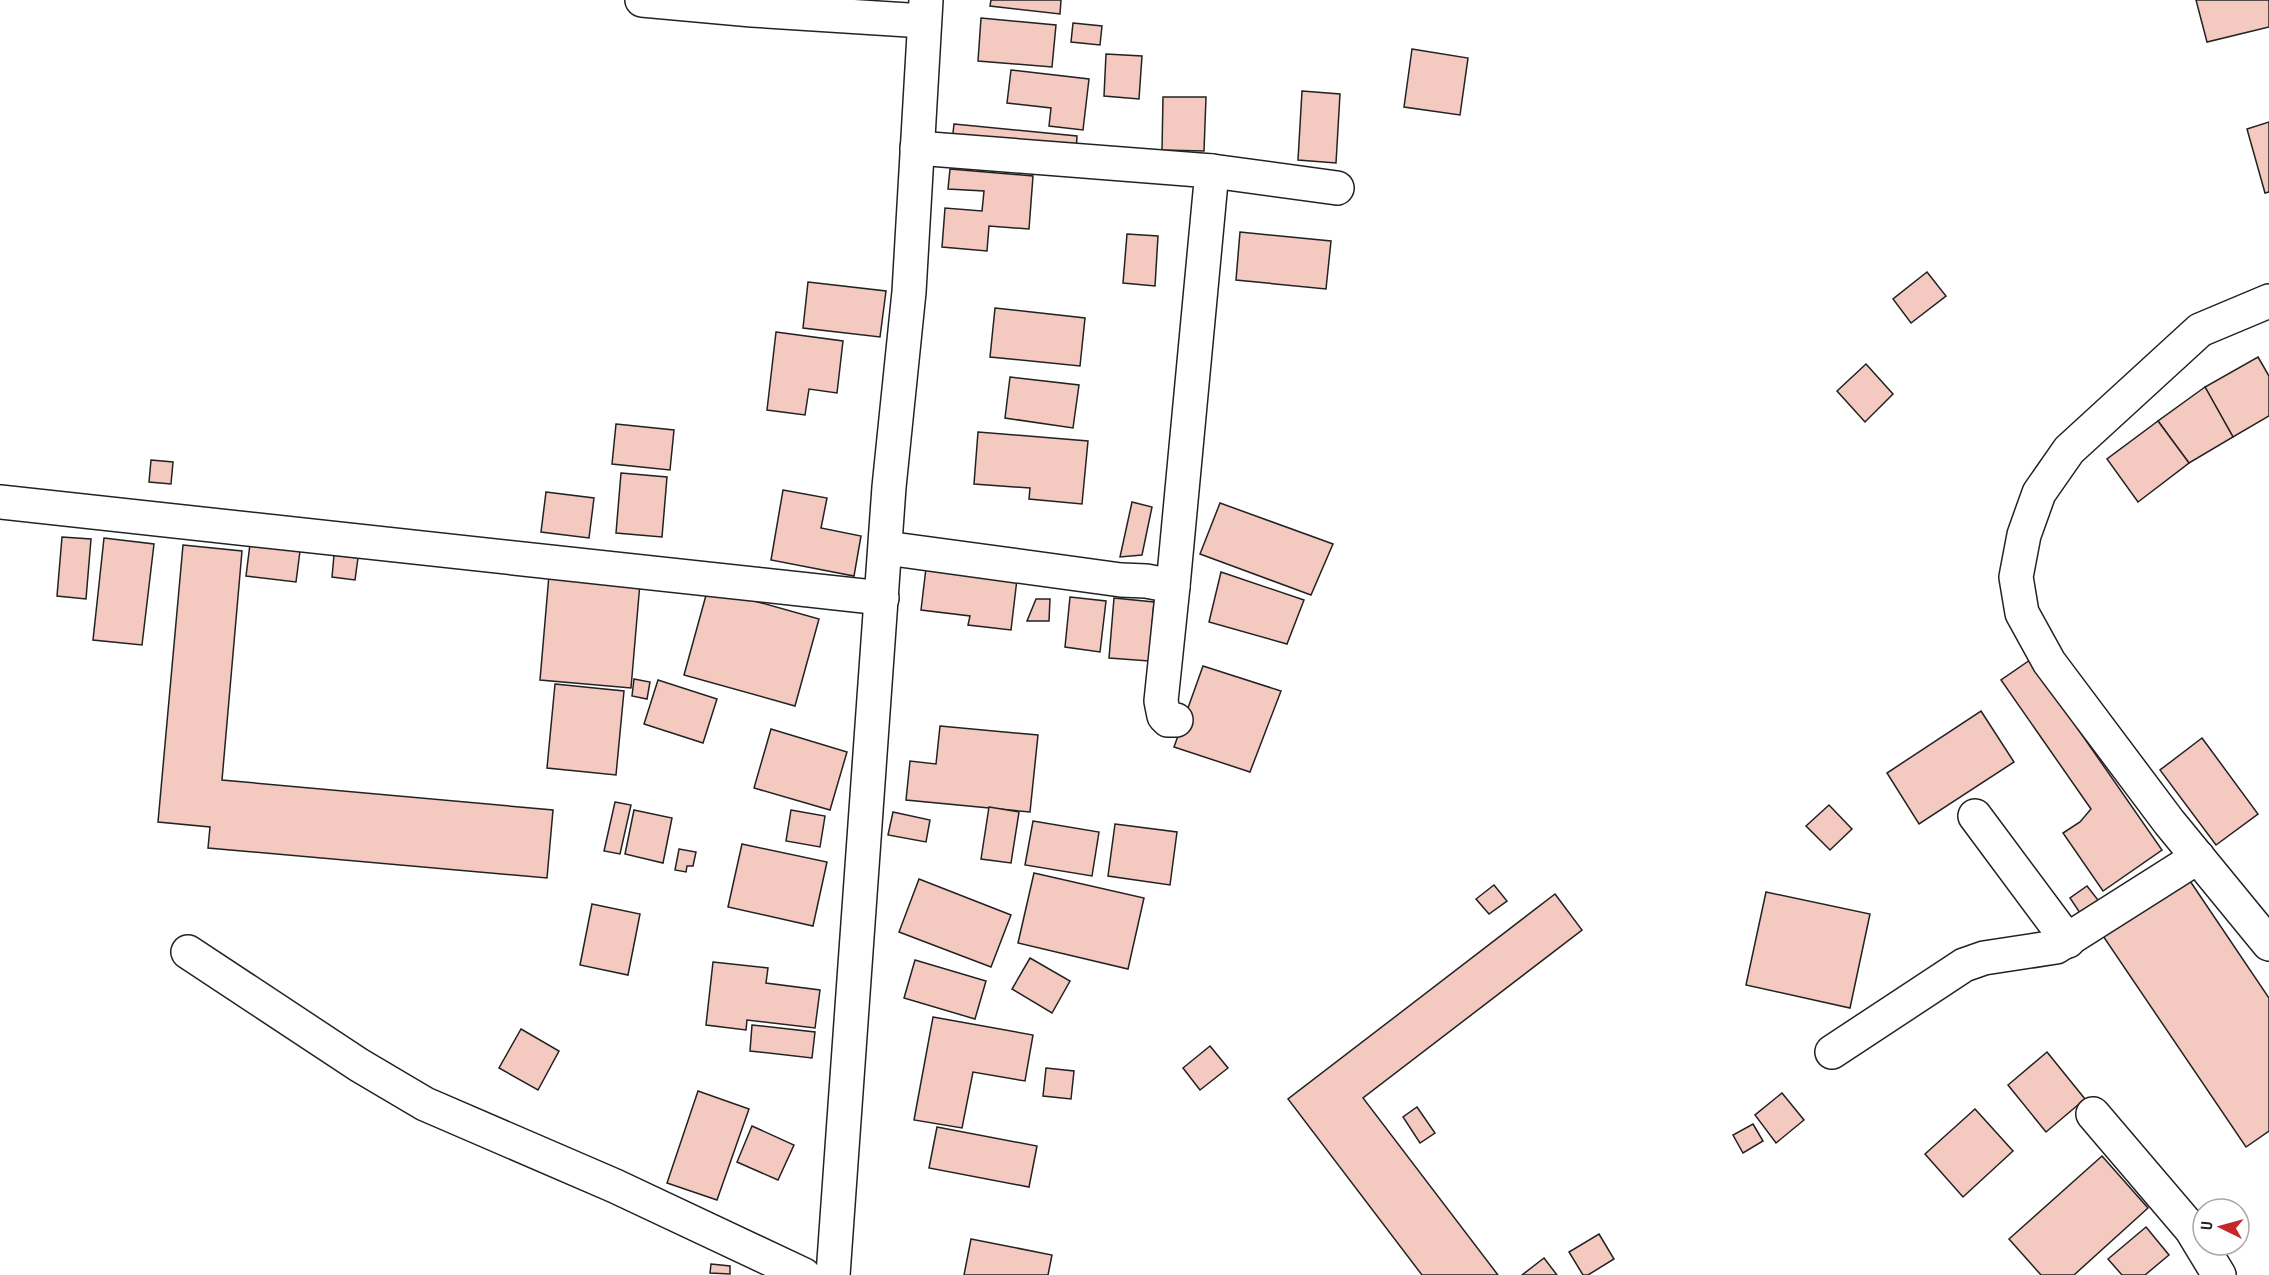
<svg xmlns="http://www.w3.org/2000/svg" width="2269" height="1275" viewBox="0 0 2269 1275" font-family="'PT Sans Narrow',sans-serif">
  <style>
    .building { fill: #f3c9c0; stroke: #222; stroke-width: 1.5 }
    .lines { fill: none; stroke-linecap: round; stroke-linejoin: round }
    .street-casing { stroke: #222; stroke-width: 36 }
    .street { stroke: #fff; stroke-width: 33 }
  </style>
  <rect width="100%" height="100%" fill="#fff"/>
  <!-- building -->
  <g class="building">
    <path d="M991,0H1061L1060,14L990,6Z"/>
    <path d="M2196,0H2269V27L2207,42Z"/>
    <path d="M981,18L1056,25L1052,67L978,61Z"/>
    <path d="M1073,23L1102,26L1100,45L1071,42Z"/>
    <path d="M1412,49L1468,58L1460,115L1404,107Z"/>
    <path d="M1106,54L1142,56L1139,99L1104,96Z"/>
    <path d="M1011,70L1089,79L1083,130L1049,126L1051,108L1007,103Z"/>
    <path d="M1302,91L1340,94L1336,163L1298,160Z"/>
    <path d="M1163,97H1206L1204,151L1162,150Z"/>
    <path d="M2269,122V192L2265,193L2247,129Z"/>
    <path d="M954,124L1077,136L1076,154L952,142Z"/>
    <path d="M950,169L1033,176L1029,229L989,226L987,251L942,247L945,208L982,211L984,191L948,189Z"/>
    <path d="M1240,232L1331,241L1326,289L1236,280Z"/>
    <path d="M1127,234L1158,236L1155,286L1123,283Z"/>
    <path d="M1927,272L1946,296L1911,323L1893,299Z"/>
    <path d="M808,282L886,291L880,337L803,328Z"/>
    <path d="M995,308L1085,318L1080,366L990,357Z"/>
    <path d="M776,332L843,341L837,393L809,389L805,415L767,410Z"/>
    <path d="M2258,357L2269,376V416L2233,437L2205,387Z"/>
    <path d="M1866,364L1893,394L1865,422L1837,391Z"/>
    <path d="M1010,377L1079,385L1073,428L1005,418Z"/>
    <path d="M2205,387L2233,437L2189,463L2158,421Z"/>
    <path d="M2158,421L2189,463L2138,502L2107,459Z"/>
    <path d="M616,424L674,430L670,470L612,464Z"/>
    <path d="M978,432L1088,441L1082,504L1029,499L1030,488L974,484Z"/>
    <path d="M151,460L173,462L171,484L149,482Z"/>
    <path d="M621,473L667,477L662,537L616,533Z"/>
    <path d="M783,490L827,498L821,528L861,536L854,576L771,560Z"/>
    <path d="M546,492L594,498L589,538L541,532Z"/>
    <path d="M1132,502L1152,507L1142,555L1120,557Z"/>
    <path d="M1220,503L1333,544L1311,595L1200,554Z"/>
    <path d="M62,537L91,539L86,599L57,596Z"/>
    <path d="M104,538L154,544L142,645L93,640Z"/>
    <path d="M250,544L300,551L296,582L246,576Z"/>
    <path d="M183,545L242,551L222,780L553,810L547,878L208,848L210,827L158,822Z"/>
    <path d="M334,555L358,558L355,580L332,577Z"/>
    <path d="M926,568L1017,579L1011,630L968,625L970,616L921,610Z"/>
    <path d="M1221,572L1304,600L1287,644L1209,622Z"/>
    <path d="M549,575L640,583L631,688L540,680Z"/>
    <path d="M708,588L819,619L795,706L684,675Z"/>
    <path d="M1070,597L1106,601L1100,652L1065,647Z"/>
    <path d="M1114,598L1154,602L1149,661L1109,658Z"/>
    <path d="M1036,599H1050L1049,621H1027Z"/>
    <path d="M2030,660L2162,850L2103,891L2063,833L2080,822L2091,809L2001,680Z"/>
    <path d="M1203,666L1281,691L1250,772L1174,747Z"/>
    <path d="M634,679L650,682L647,699L632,696Z"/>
    <path d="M658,680L717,699L703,743L644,724Z"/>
    <path d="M555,684L624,691L616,775L547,768Z"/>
    <path d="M1981,711L2014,762L1919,824L1887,773Z"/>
    <path d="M940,726L1038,735L1030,812L906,800L910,761L936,764Z"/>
    <path d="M771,729L847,752L830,810L754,788Z"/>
    <path d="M2202,738L2258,814L2216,845L2160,770Z"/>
    <path d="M615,802L631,805L620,854L604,851Z"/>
    <path d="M1829,805L1852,829L1830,850L1806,826Z"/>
    <path d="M989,807L1019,812L1011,863L981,859Z"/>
    <path d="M634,810L672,818L663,863L625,854Z"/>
    <path d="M791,810L825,816L820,847L786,841Z"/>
    <path d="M893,812L930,820L926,842L888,835Z"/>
    <path d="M1033,821L1099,832L1092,876L1025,865Z"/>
    <path d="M1115,824L1177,832L1170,885L1108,876Z"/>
    <path d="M742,844L827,862L813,926L728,907Z"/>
    <path d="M679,849L696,852L693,866H687L686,872L675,870Z"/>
    <path d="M1034,873L1144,898L1128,969L1018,943Z"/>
    <path d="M2186,875L2269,998V1131L2246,1147L2101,933Z"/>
    <path d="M919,879L1011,915L991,967L899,932Z"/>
    <path d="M1494,885L1507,901L1489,914L1476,899Z"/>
    <path d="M2087,886L2098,900L2080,913L2070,898Z"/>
    <path d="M1766,892L1870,914L1850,1008L1746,985Z"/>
    <path d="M1555,894L1582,930L1363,1098L1498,1275H1422L1288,1099Z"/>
    <path d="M592,904L640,914L628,975L580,965Z"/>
    <path d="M1030,958L1070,981L1052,1013L1012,989Z"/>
    <path d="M915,960L986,981L975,1019L904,998Z"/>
    <path d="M713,962L768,968L766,983L820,990L815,1028L747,1020L746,1030L706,1025Z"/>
    <path d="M933,1017L1033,1035L1025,1081L973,1072L962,1128L914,1120Z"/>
    <path d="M752,1025L815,1032L812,1058L750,1051Z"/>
    <path d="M521,1029L559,1051L538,1090L499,1068Z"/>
    <path d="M1210,1046L1228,1068L1200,1090L1183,1068Z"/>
    <path d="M2047,1052L2085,1099L2046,1132L2008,1085Z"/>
    <path d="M1046,1068L1074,1071L1071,1099L1043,1096Z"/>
    <path d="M698,1091L749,1109L717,1200L667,1183Z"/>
    <path d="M1782,1093L1804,1120L1776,1143L1755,1115Z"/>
    <path d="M1417,1107L1435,1133L1420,1143L1403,1117Z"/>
    <path d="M1975,1109L2013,1151L1963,1197L1925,1154Z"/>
    <path d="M1753,1124L1763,1141L1743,1153L1733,1135Z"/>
    <path d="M752,1126L794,1145L778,1180L737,1162Z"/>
    <path d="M937,1127L1037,1146L1029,1187L929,1168Z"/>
    <path d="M2102,1156L2148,1208L2074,1275H2041L2009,1239Z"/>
    <path d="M2146,1227L2169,1255L2145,1275H2122L2108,1259Z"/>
    <path d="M1599,1234L1614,1259L1588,1275H1583L1569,1252Z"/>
    <path d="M971,1239L1052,1255L1048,1275H964Z"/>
    <path d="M1544,1258L1557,1275H1522Z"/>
    <path d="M711,1264L730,1266V1274L710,1273Z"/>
  </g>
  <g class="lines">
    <defs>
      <g id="street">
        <path d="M642,0L752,10L924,21"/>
        <path d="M1212,171L1337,188"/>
        <path d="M2269,301L2200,330L2069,450L2039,493L2024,535L2016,577L2022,613L2049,662L2169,822L2269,944"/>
        <path d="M0,502L882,598"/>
        <path d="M886,548L1121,580L1146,581L1173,586L1212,171L917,148"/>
        <path d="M1173,586L1161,701L1164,716L1168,720H1176"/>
        <path d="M1975,816L2068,941"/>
        <path d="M188,952L359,1065L425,1104L615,1186L804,1275"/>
        <path d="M1832,1052L1964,965L1984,958L2056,947L2198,857"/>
        <path d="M2093,1114L2191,1229L2219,1275"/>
        <path d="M833,1275L889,487L909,292L926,0"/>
      </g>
    </defs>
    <!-- street casing -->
    <use href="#street" class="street-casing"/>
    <!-- street -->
    <use href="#street" class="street"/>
  </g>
  <!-- north arrow -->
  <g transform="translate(2221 1227) rotate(275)"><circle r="28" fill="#ffffff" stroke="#a7a7a7" stroke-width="1.5"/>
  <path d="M0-4.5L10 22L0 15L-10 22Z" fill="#c62828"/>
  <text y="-9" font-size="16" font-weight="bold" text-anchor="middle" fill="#222222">U</text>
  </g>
</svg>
